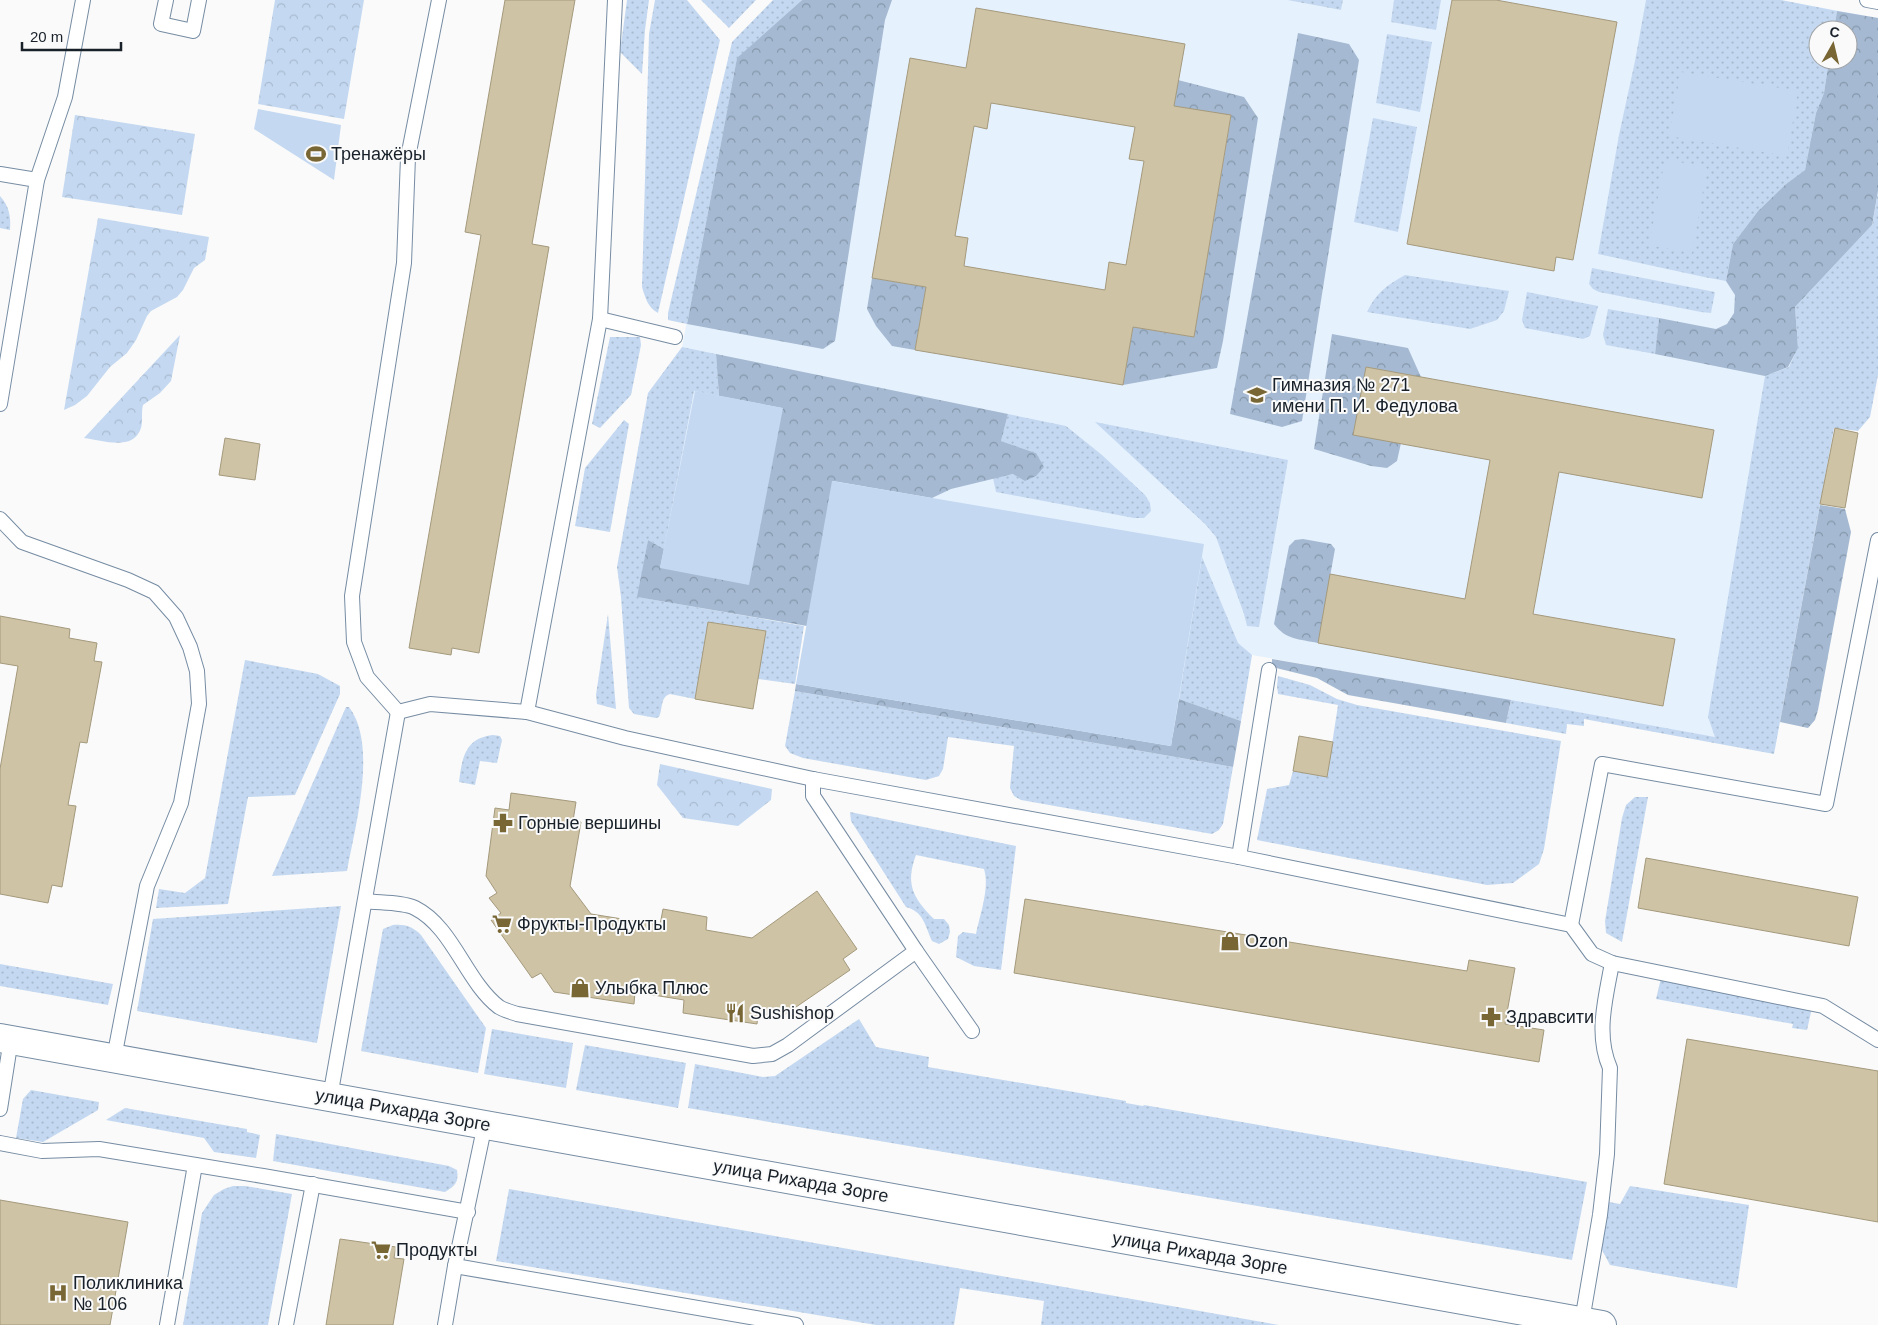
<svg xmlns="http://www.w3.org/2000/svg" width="1878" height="1325" viewBox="0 0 1878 1325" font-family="Arial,sans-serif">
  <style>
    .built { fill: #e6f1fe; fill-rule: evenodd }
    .grass { fill: url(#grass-dots) }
    .forest { fill: url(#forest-crowns) }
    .park { fill: url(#park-crowns) }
    .garden { fill: #c4d9f1 }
    .building { fill: #cec3a5; stroke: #a4997c; fill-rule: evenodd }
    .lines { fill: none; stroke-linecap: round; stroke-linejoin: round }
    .lane-casing { stroke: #768ca3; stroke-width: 16 }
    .street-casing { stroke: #768ca3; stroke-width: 30 }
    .lane { stroke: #fff; stroke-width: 14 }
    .street { stroke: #fff; stroke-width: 28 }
    .labels { text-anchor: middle; stroke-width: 4; stroke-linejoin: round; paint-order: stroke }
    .poi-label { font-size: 18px; fill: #182029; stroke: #fafafa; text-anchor: start }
    .street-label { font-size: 18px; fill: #182029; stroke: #fafafa }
  </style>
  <defs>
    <pattern id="grass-dots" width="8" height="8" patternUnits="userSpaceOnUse" patternTransform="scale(1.25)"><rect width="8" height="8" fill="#c4d9f1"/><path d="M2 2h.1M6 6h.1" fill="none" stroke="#a8bacf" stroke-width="1.8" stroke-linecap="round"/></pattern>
    <pattern id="forest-crowns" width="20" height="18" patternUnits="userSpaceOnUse" patternTransform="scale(1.25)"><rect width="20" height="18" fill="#a5bad2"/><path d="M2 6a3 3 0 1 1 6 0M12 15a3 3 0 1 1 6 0" fill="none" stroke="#8597aa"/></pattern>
    <pattern id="park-crowns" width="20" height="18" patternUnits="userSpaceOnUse" patternTransform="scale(1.25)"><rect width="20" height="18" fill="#c4d9f1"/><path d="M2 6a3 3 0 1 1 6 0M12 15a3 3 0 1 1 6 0" fill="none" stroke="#a8bacf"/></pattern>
  </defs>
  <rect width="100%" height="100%" fill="#fafafa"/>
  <!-- built -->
  <path class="built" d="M802,0H1287L1341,10L1343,0H1780L1878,18V191L1775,748L1252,655L1233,767L795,691L807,626L637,597L682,347L737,58ZM1818,30H1848V60H1818Z"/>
  <!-- grass -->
  <g class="grass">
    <path d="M627,0H649L645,30L642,74L620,52Z"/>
    <path d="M655,0H687L720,40L658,313C648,308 645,297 642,287L649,34Z"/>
    <path d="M701,0H756L729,28Z"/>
    <path d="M773,0H802L737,59L687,324L668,320V313L732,42Z"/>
    <path d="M1287,0H1343L1341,10Z"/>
    <path d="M1394,0H1441L1436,30L1391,22Z"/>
    <path d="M1646,0H1781L1837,11L1834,30H1818V60H1829L1824,93L1816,113L1805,170L1786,184L1758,211L1733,244L1726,281L1704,277L1598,254L1619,135L1635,61Z"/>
    <path d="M1387,34L1432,42L1420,112L1376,103Z"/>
    <path d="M1373,118L1417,127L1398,232L1354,222Z"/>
    <path d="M1878,192V375L1870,417L1858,431L1834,428L1774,754L1584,719V726L1567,724L1566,734L1506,723L1511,700L1715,737L1708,717L1765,376L1789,367L1798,347L1795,307L1872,225Z"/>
    <path d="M0,196C9,206 11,216 10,230L0,228Z"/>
    <path d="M1592,268L1715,292L1711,313L1701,312L1599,292L1593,289L1589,284Z"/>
    <path d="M1405,275L1509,291L1504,311L1497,320L1470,329L1367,312C1375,294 1387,285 1405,275Z"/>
    <path d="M1527,292L1598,306L1590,336L1583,339L1525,328L1522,320Z"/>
    <path d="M1608,309L1659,318L1655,354L1606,345L1603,335Z"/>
    <path d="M610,337H640L641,345L631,395L600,428L592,424Z"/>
    <path d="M682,347L716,354L719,396L694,391L664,549L648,540L638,597L804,626L795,684L758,679L765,631L708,622L695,699L670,694C660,697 663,709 659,717L656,718L634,714L629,708L621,597L617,567L648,393Z"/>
    <path d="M1008,414L1066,426L1102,455L1145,495L1150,503L1151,511L1144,518H1134L996,492L993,478L1014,474L1036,453L1001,441Z"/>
    <path d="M624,420L629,424L610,532L575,526L585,468Z"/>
    <path d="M1095,422L1288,460L1259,627L1247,626L1244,614L1216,537L1205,524Z"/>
    <path d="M1202,557L1238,643L1252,655L1241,721L1179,699Z"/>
    <path d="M608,614L616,709L597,704L596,695Z"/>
    <path d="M245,660L318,674L340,686V694L295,795L248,797L228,904L156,908L159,889L185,893L205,878Z"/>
    <path d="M1278,676L1310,685L1337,699L1357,705L1561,741L1544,849L1539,864L1513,883L1487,885L1257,840L1267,789L1289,785L1293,771L1327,777L1338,705L1278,694L1277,686Z"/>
    <path d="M795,691L1233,767L1223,824L1219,830L1212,834L1021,800L1014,796L1010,788L1014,746L948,737L943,769L939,776L926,780L803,758L790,753L785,746Z"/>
    <path d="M346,707H349C378,745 355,827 347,871L272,876Z"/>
    <path d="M493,735L500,736L502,740L497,763L480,761L475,785L459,782C462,758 465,738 493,735Z"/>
    <path d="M1635,797H1648L1622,942L1606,933L1605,921L1622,818L1626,805Z"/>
    <path d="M850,812L1016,846L1001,970L974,966L956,957L958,936L963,932L976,934C980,914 990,888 984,869L916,855C905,884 913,898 934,919H944L949,925L950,932L948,939L939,944L932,941C925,926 924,912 906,907L851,821Z"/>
    <path d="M341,906L317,1043L137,1011L153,919Z"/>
    <path d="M393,925C405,924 412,926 421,935L486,1028L478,1073L361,1051L383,929Z"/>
    <path d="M0,964L113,984L108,1005L0,986Z"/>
    <path d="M1661,978L1812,1008L1807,1030L1792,1028L1793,1024L1656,999Z"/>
    <path d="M859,1019L876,1047L929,1057L928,1067L1126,1101V1103L1143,1106L1144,1105L1587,1182L1572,1260L688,1108L695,1064L763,1077L775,1076Z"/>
    <path d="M492,1029L573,1043L566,1088L484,1074Z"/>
    <path d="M585,1045L686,1063L678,1108L576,1090Z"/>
    <path d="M31,1090L99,1102L98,1110L43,1142L16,1138L23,1099Z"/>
    <path d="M125,1108L247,1129V1132L260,1135L256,1158L214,1152L204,1138L106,1120Z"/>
    <path d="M276,1134L449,1166L457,1170C459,1182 455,1186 445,1192L273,1161Z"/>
    <path d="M233,1186H245L292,1194L268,1325H183L202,1213L214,1195L224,1189Z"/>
    <path d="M1630,1186L1749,1205L1737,1288L1610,1265L1602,1250V1224L1604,1201L1620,1204Z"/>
    <path d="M509,1189L1279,1325H1041L1044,1301L960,1288L954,1325H876L496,1261Z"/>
  </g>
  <!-- forest -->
  <g class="forest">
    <path d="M802,0H892L885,20L835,341L823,349L687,324L737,58Z"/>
    <path d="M1837,11L1878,18V191L1872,225L1795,307L1798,348L1788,367L1765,376L1655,354L1659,318L1716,329L1727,324L1734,313L1735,295L1726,281L1733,244L1758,211L1786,184L1805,170L1816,113L1824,93L1829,60H1848V30H1834Z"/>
    <path d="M1298,33L1349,44L1359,60L1302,421L1282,427L1230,414Z"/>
    <path d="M1178,80L1244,97L1258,118L1223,341L1217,368L1123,385L1133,327L1194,337L1231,116L1174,106Z"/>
    <path d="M872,278L926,287L915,350L892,346L876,326L867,309Z"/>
    <path d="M1332,334L1408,348L1421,377L1366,367L1353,435L1401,443L1397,461L1387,468L1371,466L1314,449Z"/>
    <path d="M716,354L1008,414L1001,441L1036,453L1044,467L1036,476L1025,481L1013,474L951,489L932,498L833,481L807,626L637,597L648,540L664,549L660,568L782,408L719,396Z"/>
    <path d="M1820,505L1845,509L1851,532L1818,710L1815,720L1808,728L1780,722Z"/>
    <path d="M1303,539L1331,544L1335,549L1318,643C1299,639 1286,640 1274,624L1289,546L1295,540Z"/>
    <path d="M1272,659L1511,700L1506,723L1348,695L1317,678L1272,667Z"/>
    <path d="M796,684L1171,746L1179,699L1241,721L1233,767L795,691Z"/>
  </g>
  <!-- park -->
  <g class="park">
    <path d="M275,0H364L344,119L258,104Z"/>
    <path d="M75,115L195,134L182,215L62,197Z"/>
    <path d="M98,218L209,237L205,260L194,268L183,290L177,297L151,311L147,316L136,340L127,353L110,367L87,396L75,405L64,410Z"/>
    <path d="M180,335L171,381L160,393L143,405C141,413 143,421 141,428C133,452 102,440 84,438Z"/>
    <path d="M660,764L772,789L771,800L738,826L683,818L657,785Z"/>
  </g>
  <!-- garden -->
  <g class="garden">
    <path d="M1681,72L1798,91L1787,156L1669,136Z"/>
    <path d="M258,109L341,125L334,180L254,129Z"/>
    <path d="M1665,159L1707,168L1692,253L1649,245Z"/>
    <path d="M695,391L783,408L749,585L660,568Z"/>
    <path d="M832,481L1204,544L1171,746L796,684Z"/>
  </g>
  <!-- building -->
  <g class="building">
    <path d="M505,0H575L532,244L549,247L479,653L452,648L451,655L409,648L481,235L465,232Z"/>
    <path d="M1452,0H1496L1617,22L1573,260L1556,257L1554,271L1407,244Z"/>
    <path d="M976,8L1185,44L1174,106L1231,115L1194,337L1133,327L1123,385L915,350L926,287L872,278L910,58L966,68ZM991,103L1135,127L1129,159L1144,161L1126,265L1109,262L1105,290L964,266L968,238L955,236L974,126L987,129Z"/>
    <path d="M1366,367L1714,430L1702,498L1559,472L1533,614L1675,639L1663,706L1318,643L1330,574L1465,599L1490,460L1353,435Z"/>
    <path d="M1835,428L1858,433L1845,508L1820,504Z"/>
    <path d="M225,438L260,444L255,480L219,475Z"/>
    <path d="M0,616L70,629L69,638L97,643L94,661L102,662L87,743L80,742L68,805L76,806L62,887L52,885L48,903L0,894V769L18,666L0,663Z"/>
    <path d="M708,622L766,631L753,709L695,699Z"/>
    <path d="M1299,736L1333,742L1327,777L1293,771Z"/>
    <path d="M511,793L576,802L573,821L581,822L570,886L591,914L660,925L663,909L707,917L706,930L752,938L817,891L857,949L843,959L850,970L783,1016L758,1014L757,1024L683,1013L684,1000L635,992L634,1004L554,992L541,973L532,978L491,920L501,913L489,898L497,893L486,876L495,808L509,810Z"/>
    <path d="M1646,858L1858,897L1849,946L1638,908Z"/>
    <path d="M1025,899L1467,971L1469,960L1515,968L1505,1024L1544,1030L1539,1062L1014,973Z"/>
    <path d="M1687,1039L1878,1071V1222L1664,1184Z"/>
    <path d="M0,1200L128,1222L110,1325H0Z"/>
    <path d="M340,1239L396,1247L394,1258L404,1259L393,1325H326Z"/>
  </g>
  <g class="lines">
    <defs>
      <g id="lane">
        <path d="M166,0L161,24L193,31L199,0"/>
        <path d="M1867,0L1878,2"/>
        <path d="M0,174L37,180"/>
        <path d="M600,319L675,337"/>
        <path d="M0,404L37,180L65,97L83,0"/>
        <path d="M0,519L22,542L128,580L154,592L176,617L190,647L197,671L199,704L181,803L147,886L114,1058"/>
        <path d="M398,712L430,704L527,712L625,738L813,779L1239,857L1571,925L1592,954L1612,963L1823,1006L1878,1040"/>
        <path d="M398,712L367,677L354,642L352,596L404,263L408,157L439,0"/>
        <path d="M527,712L600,319L615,0"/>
        <path d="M813,779V796L916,951L972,1031"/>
        <path d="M1239,857L1269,670"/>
        <path d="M365,901C379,903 403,902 415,908C453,927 466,982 499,1007C504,1010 511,1012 517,1014L753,1056L772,1054L788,1045L916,951"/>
        <path d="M1571,925L1602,764L1826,804L1878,540"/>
        <path d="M330,1097L398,712"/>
        <path d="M0,1109L11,1039"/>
        <path d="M0,1143L42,1151L99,1149L263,1176L468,1212"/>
        <path d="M455,1266L796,1325"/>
        <path d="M1582,1321L1600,1215L1607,1154L1610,1068C1595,1034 1606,997 1612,963"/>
        <path d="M167,1325L195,1165"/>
        <path d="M286,1325L313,1184"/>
        <path d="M445,1325L455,1266L485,1124"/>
      </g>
      <path id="street" d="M0,1038L1602,1325"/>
    </defs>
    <!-- lane casing -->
    <use href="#lane" class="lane-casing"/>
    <!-- street casing -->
    <use href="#street" class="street-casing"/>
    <!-- lane -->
    <use href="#lane" class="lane"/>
    <!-- street -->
    <use href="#street" class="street"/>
  </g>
  <!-- icons -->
  <defs>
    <symbol id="stadium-bare" viewBox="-9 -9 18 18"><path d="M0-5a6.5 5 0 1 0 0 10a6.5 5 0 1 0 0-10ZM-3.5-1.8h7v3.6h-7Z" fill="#786634" stroke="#fafafa" stroke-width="2.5" paint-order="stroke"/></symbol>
    <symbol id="school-bare" viewBox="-9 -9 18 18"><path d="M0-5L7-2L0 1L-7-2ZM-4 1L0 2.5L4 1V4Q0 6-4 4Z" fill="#786634" stroke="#fafafa" stroke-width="2.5" paint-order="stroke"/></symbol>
    <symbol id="pharmacy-bare" viewBox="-9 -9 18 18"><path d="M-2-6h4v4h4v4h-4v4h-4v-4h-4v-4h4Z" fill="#786634" stroke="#fafafa" stroke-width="2.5" paint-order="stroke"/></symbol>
    <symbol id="supermarket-bare" viewBox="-9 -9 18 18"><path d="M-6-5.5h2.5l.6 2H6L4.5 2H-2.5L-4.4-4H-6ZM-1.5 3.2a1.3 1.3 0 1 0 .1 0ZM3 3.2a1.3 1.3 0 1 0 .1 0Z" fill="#786634" stroke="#fafafa" stroke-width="2.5" paint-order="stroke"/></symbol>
    <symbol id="shop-bare" viewBox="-9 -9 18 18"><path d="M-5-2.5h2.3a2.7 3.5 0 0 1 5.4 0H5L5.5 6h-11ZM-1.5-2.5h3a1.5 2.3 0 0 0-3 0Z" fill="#786634" stroke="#fafafa" stroke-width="2.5" paint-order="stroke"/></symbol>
    <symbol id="restaurant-bare" viewBox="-9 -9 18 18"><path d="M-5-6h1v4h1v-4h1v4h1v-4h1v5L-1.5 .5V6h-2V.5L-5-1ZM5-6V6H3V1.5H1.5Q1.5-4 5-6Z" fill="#786634" stroke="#fafafa" stroke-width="2.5" paint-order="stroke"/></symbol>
    <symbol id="hospital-bare" viewBox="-9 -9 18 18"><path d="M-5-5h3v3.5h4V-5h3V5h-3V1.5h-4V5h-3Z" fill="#786634" stroke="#fafafa" stroke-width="2.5" paint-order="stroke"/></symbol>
  </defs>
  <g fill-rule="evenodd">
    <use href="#stadium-bare" x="302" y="140" width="28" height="28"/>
    <use href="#school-bare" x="1243" y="381" width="28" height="28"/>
    <use href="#pharmacy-bare" x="489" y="809" width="28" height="28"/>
    <use href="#supermarket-bare" x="488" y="910" width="28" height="28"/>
    <use href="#shop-bare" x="1216" y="927" width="28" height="28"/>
    <use href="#shop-bare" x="566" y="974" width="28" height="28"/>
    <use href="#restaurant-bare" x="721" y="999" width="28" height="28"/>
    <use href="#pharmacy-bare" x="1477" y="1003" width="28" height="28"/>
    <use href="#supermarket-bare" x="367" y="1236" width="28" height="28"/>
    <use href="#hospital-bare" x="44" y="1279" width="28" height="28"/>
  </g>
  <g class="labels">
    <!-- poi labels -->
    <g class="poi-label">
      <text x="331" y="160">Тренажёры</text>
      <text x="1272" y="391">Гимназия № 271<tspan x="1272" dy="21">имени П. И. Федулова</tspan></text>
      <text x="518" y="829">Горные вершины</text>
      <text x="517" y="930">Фрукты-Продукты</text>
      <text x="1245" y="947">Ozon</text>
      <text x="595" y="994">Улыбка Плюс</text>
      <text x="750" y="1019">Sushishop</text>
      <text x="1506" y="1023">Здравсити</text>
      <text x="396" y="1256">Продукты</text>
      <text x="73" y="1289">Поликлиника<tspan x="73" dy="21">№ 106</tspan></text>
    </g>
    <!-- street labels -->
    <g class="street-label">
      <text transform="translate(403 1110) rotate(10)" y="6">улица Рихарда Зорге</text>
      <text transform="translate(801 1181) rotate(10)" y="6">улица Рихарда Зорге</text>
      <text transform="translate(1200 1253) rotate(10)" y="6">улица Рихарда Зорге</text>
    </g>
  </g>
  <!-- north arrow -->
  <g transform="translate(1833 45) rotate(8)"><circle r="24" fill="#fafafa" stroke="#a0a3a6"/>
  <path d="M0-4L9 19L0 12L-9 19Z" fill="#786634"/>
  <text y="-8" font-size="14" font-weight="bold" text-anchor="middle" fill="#182029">С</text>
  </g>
  <!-- scale -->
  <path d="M22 42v8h99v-8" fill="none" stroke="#182029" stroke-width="2.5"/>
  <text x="30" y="42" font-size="15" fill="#182029" stroke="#fafafa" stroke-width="4" paint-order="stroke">20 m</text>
</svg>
